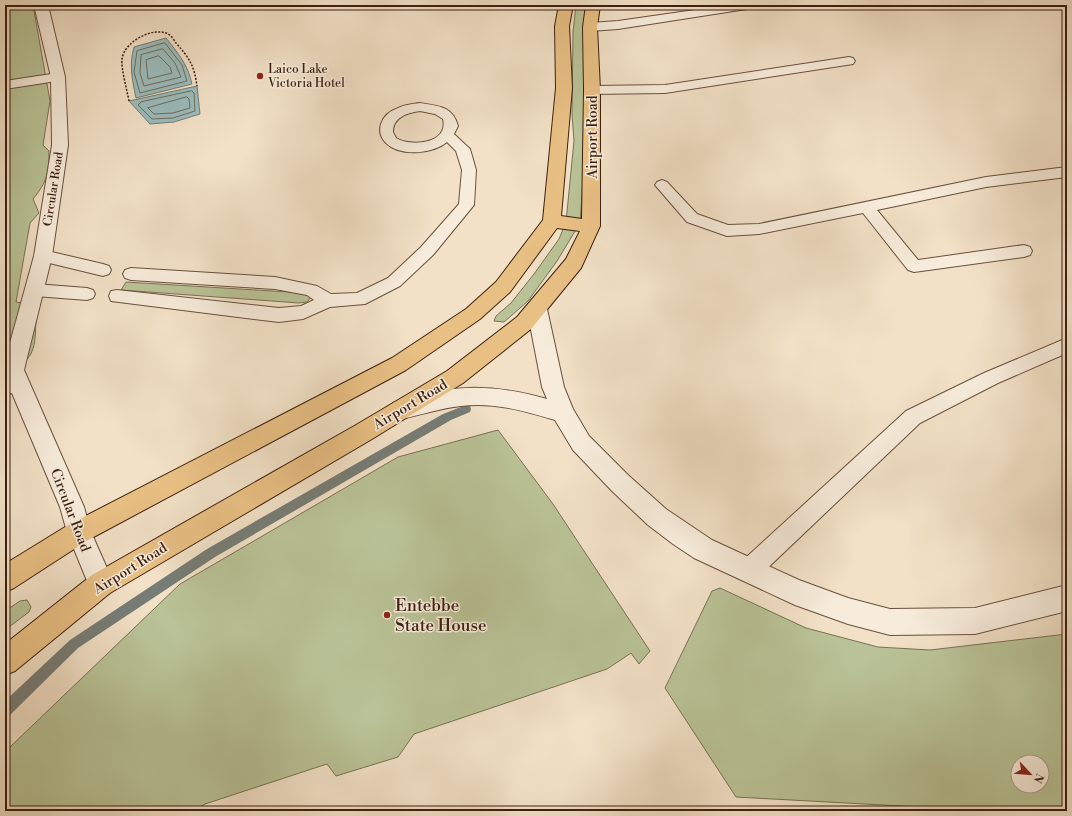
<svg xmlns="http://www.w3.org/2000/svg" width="1072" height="816" viewBox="0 0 1072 816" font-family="'Libre Bodoni',serif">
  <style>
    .green { fill: #b9c397; stroke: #7a7153; fill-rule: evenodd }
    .water { fill: #9cbcbb; stroke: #767d76 }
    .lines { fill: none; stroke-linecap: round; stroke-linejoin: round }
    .shore { stroke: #6c6e65; stroke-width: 1 }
    .stream { fill: #767d76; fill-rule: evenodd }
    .service-casing { stroke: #6a503d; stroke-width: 2 }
    .tertiary-casing { stroke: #6a503d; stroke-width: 2 }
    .trunk-casing { stroke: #3c1f0f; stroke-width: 2 }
    .path { stroke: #3c1f0f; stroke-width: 1.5; stroke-dasharray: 2 1.5; stroke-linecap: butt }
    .service { fill: #f7ecdb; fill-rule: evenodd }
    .tertiary { fill: #f7ecdb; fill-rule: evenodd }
    .trunk { fill: #e9c084; fill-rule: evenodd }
    .poi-dot { fill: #8f2418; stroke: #f7ecdb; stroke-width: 1.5 }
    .labels { text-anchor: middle; stroke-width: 3; stroke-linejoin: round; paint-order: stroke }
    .far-poi-label { font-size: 12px; fill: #3c1f0f; stroke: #f7ecdb; text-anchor: start }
    .far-street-label { font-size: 12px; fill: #3c1f0f; stroke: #f7ecdb }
    .street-label { font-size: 14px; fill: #3c1f0f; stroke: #f7ecdb }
    .near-poi-label { font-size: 17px; fill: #3c1f0f; stroke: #f7ecdb; text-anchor: start }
  </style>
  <rect width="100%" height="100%" fill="#f2e1c7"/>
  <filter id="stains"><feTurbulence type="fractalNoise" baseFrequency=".005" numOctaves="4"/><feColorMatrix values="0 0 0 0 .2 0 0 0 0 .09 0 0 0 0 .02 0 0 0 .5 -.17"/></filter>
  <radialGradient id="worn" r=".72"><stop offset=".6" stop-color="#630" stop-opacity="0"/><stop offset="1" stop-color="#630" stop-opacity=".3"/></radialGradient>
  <!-- green -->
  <g class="green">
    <path d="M5,5H33L50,101L43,145L49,151C49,173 47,182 33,199L39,213L30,223L16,302L23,303L36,317C35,350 36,358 5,375Z"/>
    <path d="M576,5H585V155L580,223L557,261L528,301L504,322L494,321L496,316L511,303L534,274L559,239L566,222L574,141L572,114L573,32Z"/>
    <path d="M126,282L305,293L311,297L307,302L299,303L121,290Z"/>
    <path d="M498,430L553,504L650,651L639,664L631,653L607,669L414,734L398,757L336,776L327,764L205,804L193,811H5V756L10,747L180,584L398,457Z"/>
    <path d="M720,588L806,628L878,647L930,650L1067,634V811H993L736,797L665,688L712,591ZM1018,762H1042V786H1018Z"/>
    <path d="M27,600L31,607L29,612L5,630V611L20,601Z"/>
  </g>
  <!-- water -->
  <g class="water">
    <path d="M166,38C178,53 188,65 192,84L136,98C132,79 129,65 134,47Z"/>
    <path d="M197,86L200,114L174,122L150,124L129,101Z"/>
  </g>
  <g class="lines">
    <!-- shore -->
    <g class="shore">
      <path d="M165,43L182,65L187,81L140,93L134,72L137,51Z"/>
      <path d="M163,49L175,63L181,77L144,86L140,73L141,55Z"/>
      <path d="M159,56L170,67L172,73L148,79L146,60Z"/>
      <path d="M192,91L194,93L195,111L173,118L152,119L138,105L141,102Z"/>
      <path d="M187,97L189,99L190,108L173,113L154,114L148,108Z"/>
    </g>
    <!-- stream -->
    <path class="stream" d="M466,405L470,406L471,409L470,412L451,420L215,557L78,648L10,715L5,716V701L70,640L207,549L443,414Z"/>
    <defs>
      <g id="service">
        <path d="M730,5H759L753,8L618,29L590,31L584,27L590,23L618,21Z"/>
        <path d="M849,57L853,58L855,61L853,64L665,93L592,94L585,90L592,86L665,85Z"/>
        <path d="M58,73L63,74L64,77L63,80L5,89V81Z"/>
        <path d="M420,103C438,106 453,106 458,126L454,134L470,149L476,170L474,205L433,255L400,286L365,304L330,307L303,319L279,322L111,301L109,296L111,291L117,290L279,308L301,306L314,300L307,295L275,289L131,280L125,278L123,274L125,270L131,268L275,277L317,286L331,294L357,293L388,278L421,247L459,204L462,170L456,151L447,142C433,154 400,157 386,143C374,131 382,114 396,109C403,105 412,104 420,103ZM420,111L435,114L443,119C449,144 411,147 396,138L393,132C393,117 407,113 420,111Z"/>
        <path d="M1067,167V177L986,187L877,210L918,260L1024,245L1030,247L1032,251L1030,255L1024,257L914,272L908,270L863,213L759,234L727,236L687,222L655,185L657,182L662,180L667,182L697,214L728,225L759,224L986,177Z"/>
        <path d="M43,250L103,264L109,266L111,270L109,274L103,276L37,260L35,256L37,252Z"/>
        <path d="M35,284L87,288L93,290L95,294L93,298L87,300L35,296L29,294L27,290L29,286Z"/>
        <path d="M1067,338V353L998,383L920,423L756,579L748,582L740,579L737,571L740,563L906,411L984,373Z"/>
      </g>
      <g id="tertiary">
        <path d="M34,5H48L65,77L68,145L52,256L24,370L84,507L91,532L114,584L110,593L101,597L92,593L67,532L60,507L12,393L5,395V361L34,256L52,145L51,77Z"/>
        <path d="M537,301L544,304L547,309L564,387L573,409L589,436L628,475L666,509L712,540L799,580L848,598L890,609L975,608L1067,585V611L975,634L890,635L848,624L795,605L694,558L673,544L648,525L612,491L573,450L555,420C525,411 494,402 461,406C441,408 421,415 401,419L393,417L390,410L393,403C448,384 491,383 547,399L542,387L527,309L530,304Z"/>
      </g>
      <path id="trunk" d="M559,5H573L569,26L572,88L561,216L582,219L584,90L583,27L586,5H600L597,27L600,90V226L581,268L531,329L463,383L372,439L110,593L15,671L5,675V644L92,575L356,425L447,371L517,317L566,259L580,231L557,228L510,292L480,319L406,370L88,540L14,588L5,592V564L70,524L392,358L466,309L496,282L543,220L556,88L555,26Z"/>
    </defs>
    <!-- service casing -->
    <use href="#service" class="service-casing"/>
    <!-- tertiary casing -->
    <use href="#tertiary" class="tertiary-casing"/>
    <!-- trunk casing -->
    <use href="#trunk" class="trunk-casing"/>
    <!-- path -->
    <path class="path" d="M129,101C127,90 121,69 122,59C124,42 153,26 168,34C171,35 174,40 176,43C190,59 194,65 197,86"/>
    <!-- service -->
    <use href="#service" class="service"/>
    <!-- tertiary -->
    <use href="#tertiary" class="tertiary"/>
    <!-- trunk -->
    <use href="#trunk" class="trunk"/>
  </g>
  <!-- markers -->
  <g class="poi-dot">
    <circle cx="260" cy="76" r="4"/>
    <circle cx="387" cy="615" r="4"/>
  </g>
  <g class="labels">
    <!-- far-poi labels -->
    <g class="far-poi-label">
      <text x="268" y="73">Laico Lake<tspan x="268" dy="14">Victoria Hotel</tspan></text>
    </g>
    <!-- far-street labels -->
    <g class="far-street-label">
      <text transform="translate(53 189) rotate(-81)" y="4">Circular Road</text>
    </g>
    <!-- street labels -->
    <g class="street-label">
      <text transform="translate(592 137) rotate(-90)" y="5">Airport Road</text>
      <text transform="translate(410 404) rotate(-31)" y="5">Airport Road</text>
      <text transform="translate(71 510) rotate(69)" y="5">Circular Road</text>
      <text transform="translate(130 568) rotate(-32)" y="5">Airport Road</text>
    </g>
    <!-- near-poi labels -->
    <g class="near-poi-label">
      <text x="395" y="611">Entebbe<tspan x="395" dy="20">State House</tspan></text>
    </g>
  </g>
  <!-- margin -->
  <rect width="1072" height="816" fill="none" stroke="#f2e1c7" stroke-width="20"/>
  <rect x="6" y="6" width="1060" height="804" fill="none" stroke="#3c1f0f" stroke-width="2"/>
  <rect x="10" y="10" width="1052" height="796" fill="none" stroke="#3c1f0f"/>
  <!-- north arrow -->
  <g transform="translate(1030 774) rotate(116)"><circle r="19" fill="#f7ecdb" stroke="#ac9a89"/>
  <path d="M0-3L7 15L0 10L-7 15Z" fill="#8f2418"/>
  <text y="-6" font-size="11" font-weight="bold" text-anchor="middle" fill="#3c1f0f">N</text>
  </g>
  <rect width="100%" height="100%" filter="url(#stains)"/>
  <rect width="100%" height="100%" fill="url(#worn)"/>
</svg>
